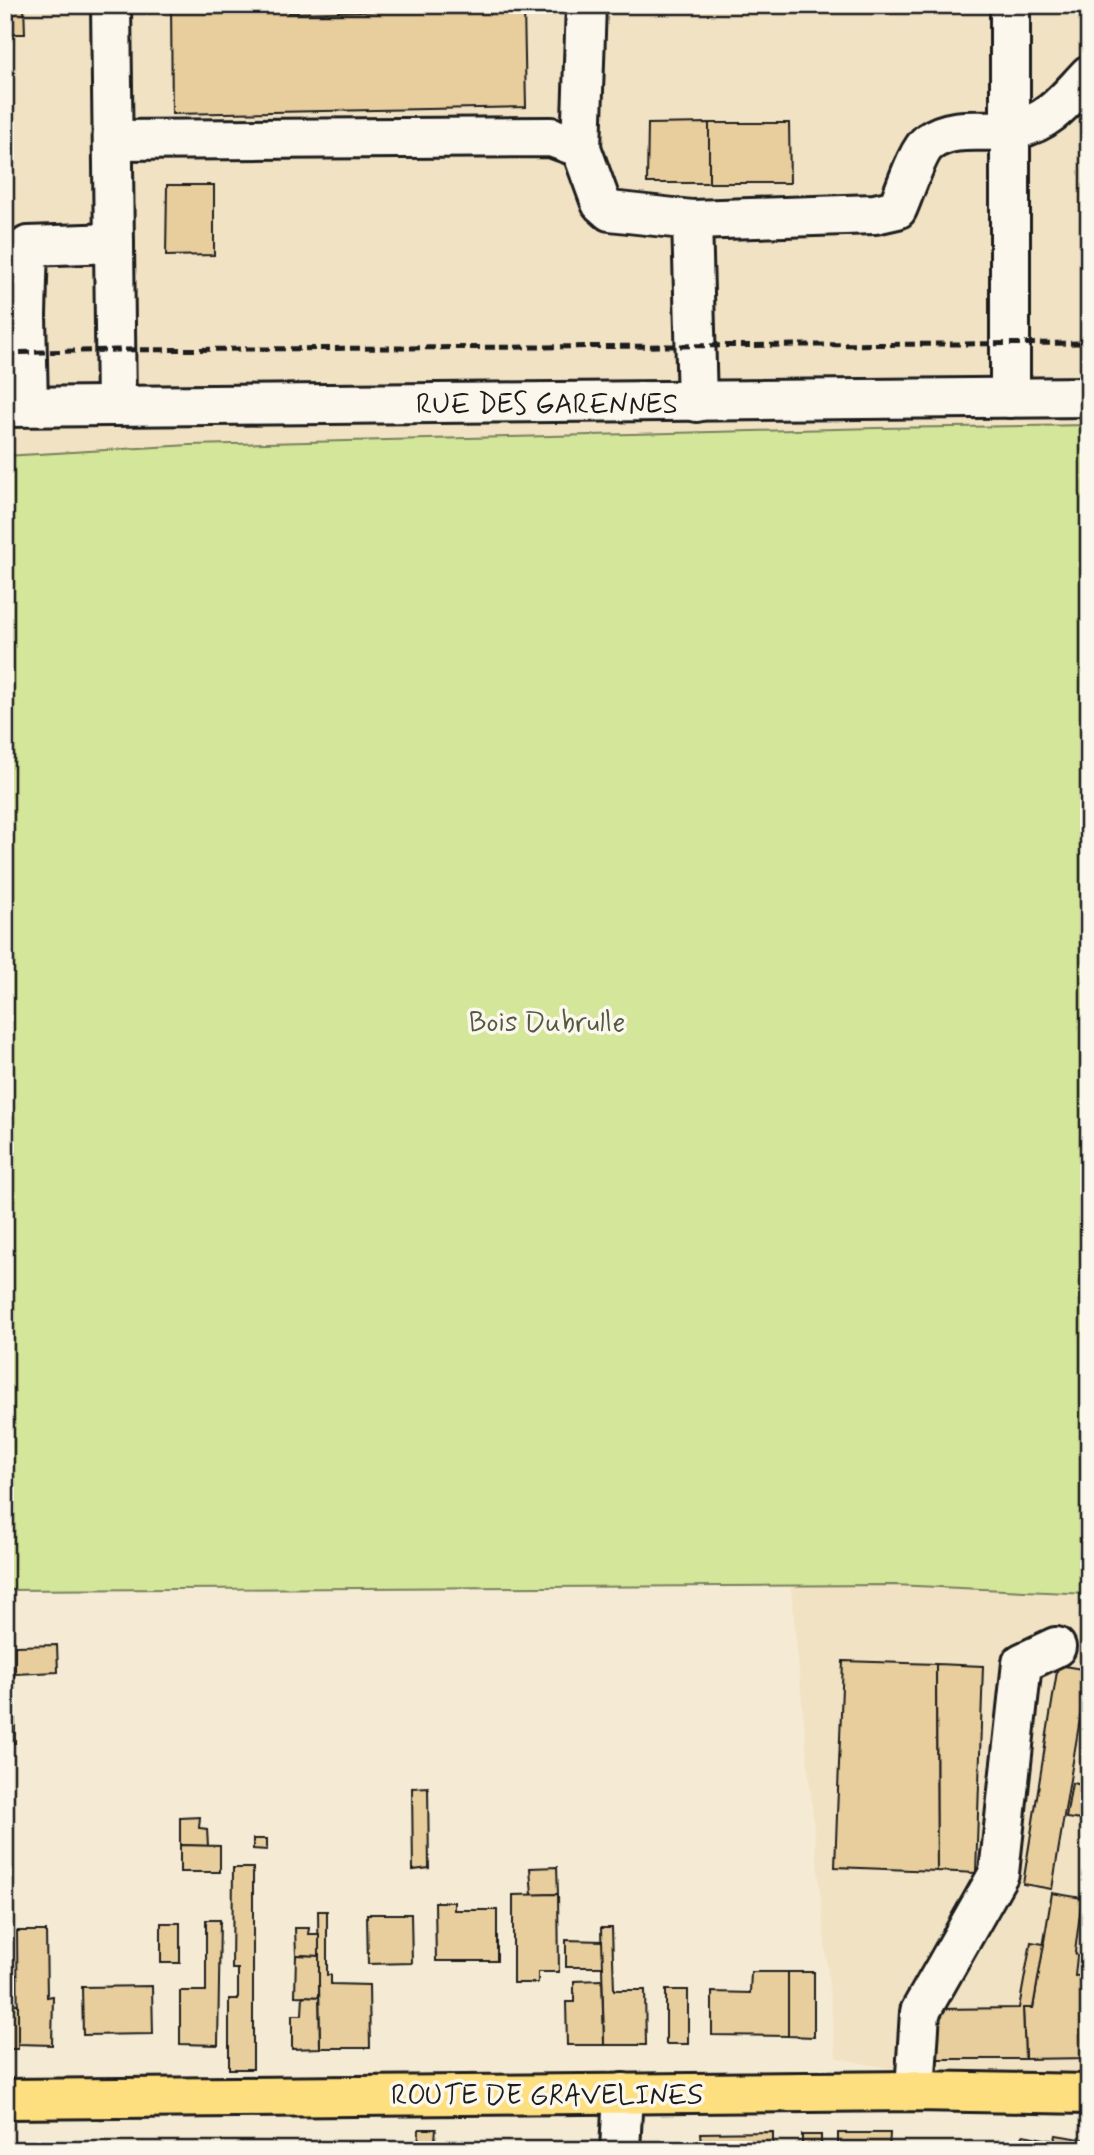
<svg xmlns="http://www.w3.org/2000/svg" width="1094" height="2155" viewBox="0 0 1094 2155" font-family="Mynerve,sans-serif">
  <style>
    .built { fill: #f1e2c4 }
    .green { fill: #d3e69a; stroke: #78815b; stroke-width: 2 }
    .building { fill: #e8ce9d; stroke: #1c1c1c; stroke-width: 2 }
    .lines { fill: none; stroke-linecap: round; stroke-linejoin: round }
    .minor-casing { stroke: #1c1c1c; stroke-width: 44 }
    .major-casing { stroke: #1c1c1c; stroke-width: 44 }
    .minor { stroke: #fbf7ec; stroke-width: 38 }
    .major { stroke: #fedf80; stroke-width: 38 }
    .rail { stroke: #1c1c1c; stroke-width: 5; stroke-dasharray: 10 5; stroke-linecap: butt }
    .labels { text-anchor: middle; stroke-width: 7; stroke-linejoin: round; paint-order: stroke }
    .street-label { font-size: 28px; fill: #1c1c1c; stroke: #fbf7ec }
    .park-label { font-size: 28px; fill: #535942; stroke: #fbf7ec }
  </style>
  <rect width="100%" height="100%" fill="#f5ebd4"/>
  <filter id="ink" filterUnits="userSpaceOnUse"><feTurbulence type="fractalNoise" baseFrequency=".0143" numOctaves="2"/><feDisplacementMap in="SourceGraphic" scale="14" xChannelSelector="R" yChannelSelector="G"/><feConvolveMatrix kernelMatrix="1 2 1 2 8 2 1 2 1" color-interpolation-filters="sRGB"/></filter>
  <g filter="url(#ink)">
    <!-- built -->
    <path class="built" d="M5,5H1089V2107L836,2058L789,1568L5,1585Z"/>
    <!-- green -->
    <path class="green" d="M1089,425V1594L894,1585L5,1590V456L190,445L876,428Z"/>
    <!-- building -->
    <g class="building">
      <path d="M5,5H24L25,34H5Z"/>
      <path d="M171,5H288L289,13L524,8L526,107L172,114Z"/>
      <path d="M709,123V183H647L648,124Z"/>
      <path d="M709,123H789L790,183H709Z"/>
      <path d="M167,185H214V255L166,256Z"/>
      <path d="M57,1645L58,1672L15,1674V1646Z"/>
      <path d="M843,1661L936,1664L937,1871L835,1867Z"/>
      <path d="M936,1664L983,1666L976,1873L937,1871Z"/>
      <path d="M1058,1665L1088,1670L1052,1889L1023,1884Z"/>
      <path d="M5,1672H14L15,1743H5Z"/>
      <path d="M1072,1783L1089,1786V1821L1066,1818Z"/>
      <path d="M428,1787L429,1868L413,1870L412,1788Z"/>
      <path d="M200,1817L199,1828L207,1829L208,1846L180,1845V1818Z"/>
      <path d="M253,1839H267V1850L253,1849Z"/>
      <path d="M180,1845L220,1846V1872H180Z"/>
      <path d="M557,1867L558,1894L532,1895L530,1868Z"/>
      <path d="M233,1868H253V2069H229V1999H238V1969H232Z"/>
      <path d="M1052,1893L1082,1898L1075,1952L1077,1956L1075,1976L1089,1975V2058L1025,2059L1023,2008H1033Z"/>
      <path d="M558,1894L559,1972H538V1983H513V1895Z"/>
      <path d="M435,1902H454V1910H497V1961H436Z"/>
      <path d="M318,1911H327V1975H331V1984L369,1985L370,2048H320Z"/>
      <path d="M367,1914H411L412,1963L368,1964Z"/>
      <path d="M206,1920H220L218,2045L180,2044V1991H206Z"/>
      <rect x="161" y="1923" width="19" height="40"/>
      <path d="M295,1928H309L308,1934H319V1956L296,1955Z"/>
      <path d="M601,1928H612L614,1990H645L646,2045H604Z"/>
      <path d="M17,1931H46L47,1997L53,1996L52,2045L18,2044Z"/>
      <path d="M566,1940L602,1941L603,1967H566Z"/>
      <path d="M1031,1942L1044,1944L1033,2008H1023L1025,2059H938L937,2009L1019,2008Z"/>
      <path d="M296,1955L319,1956V1997L295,1996Z"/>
      <path d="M751,1972H788V2036L712,2035V1992L750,1993Z"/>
      <path d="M788,1972H814V2037L788,2036Z"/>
      <path d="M602,1980L604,2045H567L566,2002H574V1981Z"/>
      <path d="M152,1986L153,2034L83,2035L82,1987Z"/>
      <rect x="666" y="1990" width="22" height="54"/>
      <path d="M303,1996L319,1997L320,2048L292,2049V2015H302Z"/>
      <rect x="5" y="2004" width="13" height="45"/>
      <path d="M419,2129H436L434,2150L418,2149Z"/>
      <path d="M773,2132V2150H688V2142H701L700,2133Z"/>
      <path d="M838,2133H890L889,2150H838Z"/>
      <rect x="802" y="2135" width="19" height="15"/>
      <path d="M1023,2135L1055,2141L1053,2150H1020Z"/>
      <path d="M1056,2135L1087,2140L1086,2150H1053Z"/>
      <path d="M5,2144L34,2145V2150H5Z"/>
      <path d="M34,2145L67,2146V2150H34Z"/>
      <rect x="67" y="2146" width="34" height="4"/>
      <path d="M101,2146L177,2148V2150H101Z"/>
      <path d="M177,2146L225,2150H177Z"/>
      <path d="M392,2147L418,2149H430L392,2150Z"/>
    </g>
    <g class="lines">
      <defs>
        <g id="minor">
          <path d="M111,5L116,406"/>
          <path d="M1010,5V398"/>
          <path d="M113,140L551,137L581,148L601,203L610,211L692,220L875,214L897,209C904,194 917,151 929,142C956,123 988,135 1017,129C1051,121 1066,99 1089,75"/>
          <path d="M581,148L586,5"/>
          <path d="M692,220L697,402"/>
          <path d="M28,406L26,315L28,246L114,243"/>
          <path d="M5,407L1089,397"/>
          <path d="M915,2091L920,2012L999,1873L1022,1663L1056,1647"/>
          <path d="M620,2150L623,2093"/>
        </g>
        <path id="major" d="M5,2099L915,2091L1089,2094"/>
      </defs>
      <!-- minor casing -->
      <use href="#minor" class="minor-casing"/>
      <!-- major casing -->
      <use href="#major" class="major-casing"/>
      <!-- minor -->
      <use href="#minor" class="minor"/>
      <!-- major -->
      <use href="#major" class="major"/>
      <!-- rail -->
      <path class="rail" d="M5,353L115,350L1089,343"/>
    </g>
  </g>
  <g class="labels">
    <!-- street labels -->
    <g class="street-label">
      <text x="547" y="413">RUE DES GARENNES</text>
      <text x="547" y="2104">ROUTE DE GRAVELINES</text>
    </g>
    <!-- park labels -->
    <g class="park-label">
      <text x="547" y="1031">Bois Dubrulle</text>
    </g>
  </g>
  <!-- margin -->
  <rect width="1094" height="2155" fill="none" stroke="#fbf7ec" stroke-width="28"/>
  <rect x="14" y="14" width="1066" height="2127" fill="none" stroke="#1c1c1c" stroke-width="2.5" filter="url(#ink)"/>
</svg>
